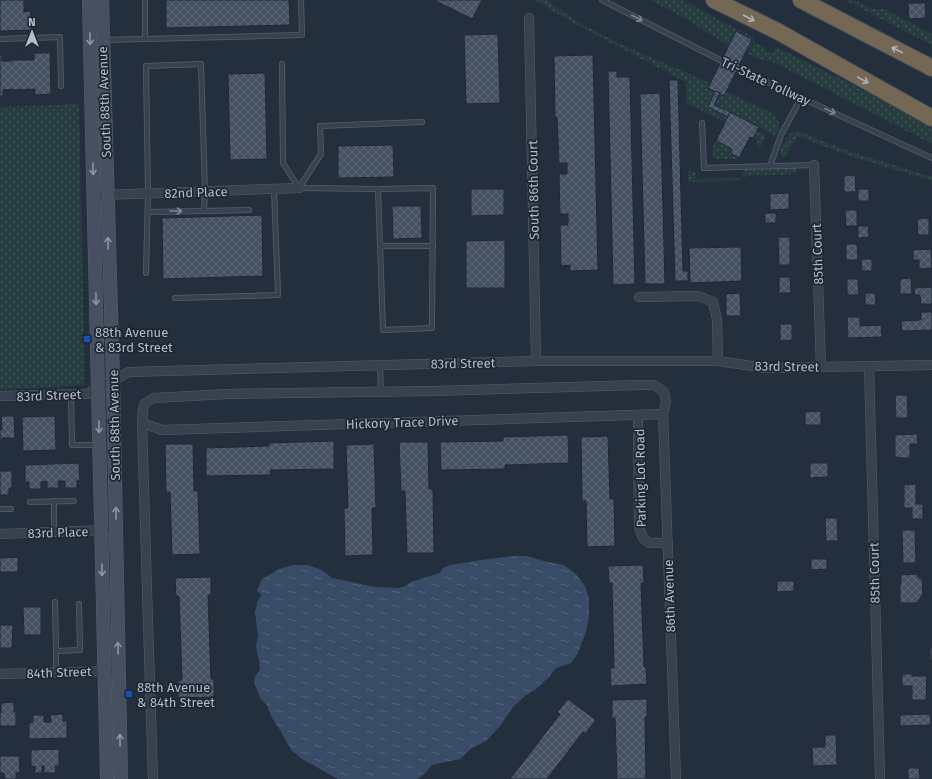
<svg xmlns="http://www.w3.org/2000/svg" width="932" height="779" viewBox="0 0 932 779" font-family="'Fira Sans',sans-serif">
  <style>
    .grass { fill: url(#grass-dots) }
    .water { fill: url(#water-ripples) }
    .building { fill: url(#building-cross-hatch); stroke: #1f2835 }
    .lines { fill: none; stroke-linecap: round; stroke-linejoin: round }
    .lane-casing { stroke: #565f6c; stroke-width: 6 }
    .street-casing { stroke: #565f6c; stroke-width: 10 }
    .secondary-casing { stroke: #565f6c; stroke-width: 14 }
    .highway-casing { stroke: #434c59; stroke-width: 18 }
    .lane { stroke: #38414e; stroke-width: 4.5 }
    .street { stroke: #38414e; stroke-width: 9 }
    .secondary { stroke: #465061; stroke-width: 13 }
    .highway { stroke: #746855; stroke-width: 16 }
    .oneway { stroke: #7c8592 }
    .oneway2 { stroke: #aeb4bd }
    .oneway3 { stroke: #8e96a5 }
    .transit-dot { fill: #1a4fb4; stroke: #1d2633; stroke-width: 1.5 }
    .labels { text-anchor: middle; stroke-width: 3.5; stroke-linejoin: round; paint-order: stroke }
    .street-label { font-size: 13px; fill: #b4bcc9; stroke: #1d2633 }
    .poi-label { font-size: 13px; fill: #b4bcc9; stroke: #1d2633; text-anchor: start }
  </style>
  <defs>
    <pattern id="grass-dots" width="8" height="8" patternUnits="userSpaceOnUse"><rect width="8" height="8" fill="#263c3f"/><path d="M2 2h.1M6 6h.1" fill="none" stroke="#435659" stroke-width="1.8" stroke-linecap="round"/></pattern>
    <pattern id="water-ripples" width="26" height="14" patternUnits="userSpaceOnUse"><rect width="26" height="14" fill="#394c67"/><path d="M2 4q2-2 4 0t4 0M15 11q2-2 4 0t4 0" fill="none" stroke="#53647b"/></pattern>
    <pattern id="building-cross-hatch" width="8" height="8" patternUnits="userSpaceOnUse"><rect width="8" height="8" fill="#455162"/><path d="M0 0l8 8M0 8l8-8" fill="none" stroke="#5d6877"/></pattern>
  </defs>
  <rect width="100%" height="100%" fill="#242f3e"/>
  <!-- grass -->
  <g class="grass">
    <path d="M535,0H547L568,15L585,26L620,44L710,83L708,88L715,91L708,107L728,117L725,122L688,104L687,108L686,82C635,55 583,30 535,0Z"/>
    <path d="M651,0H684L721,21L755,38L748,51L746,50L752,39L736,31L729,46L686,19Z"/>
    <path d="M845,0H854L873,9H885L932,34V45Z"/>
    <path d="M754,42L766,48L765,50L773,54L776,48L782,50C832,75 884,99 932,128V144L773,62L758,59L748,54Z"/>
    <path d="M726,91L774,114L779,122V127L776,135H773L759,127V126L714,105L720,93Z"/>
    <path d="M79,104L85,385L0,390V107Z"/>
    <path d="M757,131L766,135L760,148L757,146V139L753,137Z"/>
    <path d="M800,131L827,143L858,154L932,177V181C912,174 891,169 870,162C845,155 822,145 798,136L786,155V158L783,156L780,153C781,146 786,139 790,133Z"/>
    <path d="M716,141L732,149L730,153L739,158V159H715C711,152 712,147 716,141Z"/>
    <path d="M796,168L798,172L784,175H750L737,181L688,182V171L695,172L696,179L742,178L743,171L744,170Z"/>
  </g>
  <!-- water -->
  <path class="water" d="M514,556H527L544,561L564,565L576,574L585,586L589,599V617L586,632L578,653L571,663L556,668L549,677L536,689L525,696L513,707L500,726L486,741L472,748L460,759L432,765L426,772L418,779H338L302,759L291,750L280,730L272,718L267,705L260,698L254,682L255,676L260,670L259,661L256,647L258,636L255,612L258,600L262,595L257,591L262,579L279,569L293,565H308L322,570L332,578L375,587L398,588L406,586L411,582L440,573L443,568L451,565L481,560Z"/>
  <!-- building -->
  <g class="building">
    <path d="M0,0H24V12L30,11L32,30L0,31Z"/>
    <path d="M166,0H289L290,25L166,28Z"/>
    <path d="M434,0H482L472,19Z"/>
    <path d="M908,3H925L926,18L909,19Z"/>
    <path d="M736,31L752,39L724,96L708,88Z"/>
    <path d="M498,34L500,103L466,104L464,35Z"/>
    <path d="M48,52H50L51,94L35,95V89L12,90V89L3,90V96H0V55H2V61H12V60H34V53H48Z"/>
    <path d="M593,55L598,270L570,271V265L561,266L560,225H568V214H560L559,174H567V163H559L557,117H555L554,56Z"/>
    <path d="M608,71H617V77H630L635,284L613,285Z"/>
    <path d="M265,73L267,159L230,160L228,74Z"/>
    <path d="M669,80H678L683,271H688V281H675Z"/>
    <path d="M715,91L720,93L714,105L730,112L728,117L708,107Z"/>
    <path d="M660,93L665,284H645L640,94Z"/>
    <path d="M730,112L759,127L753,138L750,137L739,158L730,153L732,149L716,141Z"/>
    <path d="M393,145L394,177L338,178V146Z"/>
    <path d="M855,175L856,192H844V176Z"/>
    <path d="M471,189H504V215L471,216Z"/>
    <rect x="858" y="189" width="11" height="12"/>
    <path d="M789,193V209L770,210V194Z"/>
    <path d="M392,206H421L422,238L393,239Z"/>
    <path d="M845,210H857V226H846Z"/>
    <rect x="765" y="213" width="11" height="10"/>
    <path d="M262,215L263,276L163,279L162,218Z"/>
    <path d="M929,218V235H918L917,219Z"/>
    <path d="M858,226H868L869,237L858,238Z"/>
    <path d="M778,237H790V265H779Z"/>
    <path d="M505,240V288H466V241Z"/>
    <path d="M846,244H857L858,260H846Z"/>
    <path d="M741,247L742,281L690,283L689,248Z"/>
    <path d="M931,249L932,268L919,269V260H913V250Z"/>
    <path d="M861,259H872V271H862Z"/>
    <path d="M779,277H790L791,293H779Z"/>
    <path d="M911,278L912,294H900V279Z"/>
    <path d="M847,279H858L859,295H847Z"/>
    <path d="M932,287V304H921L920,295H915L914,288Z"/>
    <path d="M740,293L741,316H726V294Z"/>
    <path d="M865,293H875L876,305H865Z"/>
    <path d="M921,312H932V330L902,331L901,321L921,320Z"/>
    <path d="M847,317H860V326L881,325L882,337L848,338Z"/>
    <path d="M780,324H792V340L780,341Z"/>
    <path d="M895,395H907L908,418H896Z"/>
    <path d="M821,411V425H805V412Z"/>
    <path d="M1,416H14L15,438H2V440H0V430H2Z"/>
    <path d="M55,416L56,450L23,451L22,417Z"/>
    <path d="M917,434L918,444H910V458H898V457H895V435Z"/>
    <path d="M568,435L569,463L505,465V469L441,470L440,442L503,441V437Z"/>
    <path d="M608,436L610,499H614L615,546L587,547L586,501H582L581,437Z"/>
    <path d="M334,441V469L270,470L271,475L206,476V448L269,446V443Z"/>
    <path d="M399,442H428L429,489H433L434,553H407L405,491H401Z"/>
    <path d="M165,444H193L194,491H198L200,554L172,555L170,492L166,493Z"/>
    <path d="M374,444L376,508H372L373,555L345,556L344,508H348L346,445Z"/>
    <path d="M79,463L80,480L77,481V488H65V481H58L59,488H47V481L41,482V489H29V482H25V465Z"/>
    <path d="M810,463H828V477L810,478Z"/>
    <path d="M0,471H12V488H9V495H0Z"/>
    <path d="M916,484V504H923V519H912V508H904V485Z"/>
    <path d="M825,518H837L838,541H826Z"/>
    <path d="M902,530H915L916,563H903Z"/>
    <path d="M18,557V572H0V558Z"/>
    <path d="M811,559H827V569L811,570Z"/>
    <path d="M643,565L644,583H641L644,667H646L647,684L611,686L610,668H614L612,583H609L608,566Z"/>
    <path d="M918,574V578H922L923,594L917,603H900V583H901V575Z"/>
    <path d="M211,577V595H208L211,679H214V697L178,698V681L182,680L179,596H176L175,578Z"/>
    <path d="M777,581H794V591L777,592Z"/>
    <path d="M23,607H41V635H24Z"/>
    <path d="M0,625H13L12,648H0Z"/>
    <rect x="930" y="647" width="2" height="13"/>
    <path d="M902,674H912V676H927L926,700H912V686H902Z"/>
    <path d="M568,699L596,720L585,734L583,732L547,779H510L560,714L557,712Z"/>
    <path d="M647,699V717H645L646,779H617L615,718H612V700Z"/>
    <path d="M14,702V712H16V726H0V713H1V703Z"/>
    <path d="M63,714V721H67V738L29,739V723L33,722V715H44V722H51L50,715Z"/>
    <path d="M930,714L931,725L900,726V715Z"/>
    <path d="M825,735H836L837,765L813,766L812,747H825Z"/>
    <path d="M59,749V766H55L56,773H44V766H42V773H35V766L31,767V750Z"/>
    <path d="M0,756H19L20,772L16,773V779H5L4,773H0Z"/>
    <path d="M908,768H919L920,779H908Z"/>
  </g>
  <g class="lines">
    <defs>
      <g id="lane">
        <path d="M602,0L732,66L932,158"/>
        <path d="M0,39L60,37L61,86"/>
        <path d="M145,39V0"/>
        <path d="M103,40L302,35L301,0"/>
        <path d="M282,64L283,163L299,188"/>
        <path d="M702,123L704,168L814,165"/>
        <path d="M770,166L781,135L801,98"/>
        <path d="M299,188L378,189L383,330L432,328L433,188L378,189"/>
        <path d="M299,188L321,154L320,126L422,122"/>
        <path d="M148,212L204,211L249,210"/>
        <path d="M380,246H433"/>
        <path d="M146,273L148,193L146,66L201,64L205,191L204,211"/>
        <path d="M175,298L278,295L274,189"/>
        <path d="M380,365L381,392"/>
        <path d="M71,395L72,445H97"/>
        <path d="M30,502L74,501"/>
        <path d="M0,509H11"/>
        <path d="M54,532V501"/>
        <path d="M55,602L56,651"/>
        <path d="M56,672V651L80,650L79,604"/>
      </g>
      <g id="street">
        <path d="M529,18L536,361"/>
        <path d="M814,165L821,367"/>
        <path d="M103,195L299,188"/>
        <path d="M639,297L699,296L713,302L717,319L718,361"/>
        <path d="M869,366L880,779"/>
        <path d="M0,396L87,394L129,372L536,361H718L766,368L932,365"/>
        <path d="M638,415L639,527L643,538L649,543H668"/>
        <path d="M142,423L162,430L663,414"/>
        <path d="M0,534L106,530"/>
        <path d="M0,674L109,671"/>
        <path d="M153,779L147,590L142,423L143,409L145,403L154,398L227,394L434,391L640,385H654L664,392L666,402L663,414L676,779"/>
      </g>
      <g id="secondary">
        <path d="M89,0L107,779"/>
        <path d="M102,0L113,380L121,779"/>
      </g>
      <g id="highway">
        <path d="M714,0L777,31L932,118"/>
        <path d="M801,0L932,68"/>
      </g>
    </defs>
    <!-- lane casing -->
    <use href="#lane" class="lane-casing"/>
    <!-- street casing -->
    <use href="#street" class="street-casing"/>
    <!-- secondary casing -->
    <use href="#secondary" class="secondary-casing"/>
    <!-- highway casing -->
    <use href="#highway" class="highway-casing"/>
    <!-- lane -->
    <use href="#lane" class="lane"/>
    <!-- street -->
    <use href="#street" class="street"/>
    <!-- secondary -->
    <use href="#secondary" class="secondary"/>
    <!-- highway -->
    <use href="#highway" class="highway"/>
  </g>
  <!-- one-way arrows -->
  <defs><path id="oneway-shaft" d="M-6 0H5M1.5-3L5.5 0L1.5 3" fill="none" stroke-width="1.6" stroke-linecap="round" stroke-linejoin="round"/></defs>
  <g class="oneway">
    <use href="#oneway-shaft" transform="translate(637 18) rotate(27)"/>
    <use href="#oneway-shaft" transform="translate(830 111) rotate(25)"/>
    <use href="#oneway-shaft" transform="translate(176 211)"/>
  </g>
  <g class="oneway2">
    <use href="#oneway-shaft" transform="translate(749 18) rotate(27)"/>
    <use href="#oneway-shaft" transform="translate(897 50) rotate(-153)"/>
    <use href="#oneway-shaft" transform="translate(863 80) rotate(29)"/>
  </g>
  <g class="oneway3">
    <use href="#oneway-shaft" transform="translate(90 39) rotate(89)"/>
    <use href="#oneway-shaft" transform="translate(93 169) rotate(89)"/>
    <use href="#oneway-shaft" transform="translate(108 243) rotate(-92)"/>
    <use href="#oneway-shaft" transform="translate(96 299) rotate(89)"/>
    <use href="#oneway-shaft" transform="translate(99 427) rotate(89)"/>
    <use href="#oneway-shaft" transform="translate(116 513) rotate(-91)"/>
    <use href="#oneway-shaft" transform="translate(102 570) rotate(89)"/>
    <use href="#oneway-shaft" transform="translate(118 648) rotate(-92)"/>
    <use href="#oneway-shaft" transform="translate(120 740) rotate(-91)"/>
  </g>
  <!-- markers -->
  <g class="transit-dot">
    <rect x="83" y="335" width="8" height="8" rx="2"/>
    <rect x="125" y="690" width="8" height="8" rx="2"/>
  </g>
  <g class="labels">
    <!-- street labels -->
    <g class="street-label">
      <text transform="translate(766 81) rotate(25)" y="5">Tri-State Tollway</text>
      <text transform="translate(104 102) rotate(-92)" y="5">South 88th Avenue</text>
      <text transform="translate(533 190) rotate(-91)" y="5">South 86th Court</text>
      <text transform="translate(196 192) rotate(-2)" y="5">82nd Place</text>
      <text transform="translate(817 254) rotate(-92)" y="5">85th Court</text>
      <text transform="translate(463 363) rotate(-1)" y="5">83rd Street</text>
      <text transform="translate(787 366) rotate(1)" y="5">83rd Street</text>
      <text transform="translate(49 395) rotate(-2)" y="5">83rd Street</text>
      <text transform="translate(402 422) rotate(-2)" y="5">Hickory Trace Drive</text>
      <text transform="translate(114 425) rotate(-91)" y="5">South 88th Avenue</text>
      <text transform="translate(640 478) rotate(-91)" y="5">Parking Lot Road</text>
      <text transform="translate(58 532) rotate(-2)" y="5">83rd Place</text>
      <text transform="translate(874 573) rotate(-91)" y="5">85th Court</text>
      <text transform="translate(669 596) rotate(-92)" y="5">86th Avenue</text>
      <text transform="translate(59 672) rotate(-2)" y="5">84th Street</text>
    </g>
    <!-- poi labels -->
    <g class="poi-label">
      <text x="95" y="337">88th Avenue<tspan x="95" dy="15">&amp; 83rd Street</tspan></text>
      <text x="137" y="692">88th Avenue<tspan x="137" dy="15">&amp; 84th Street</tspan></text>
    </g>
  </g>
  <!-- north arrow -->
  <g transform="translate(32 32)" stroke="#1d2633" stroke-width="3" paint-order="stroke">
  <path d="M0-3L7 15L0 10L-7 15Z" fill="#b4bcc9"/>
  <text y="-6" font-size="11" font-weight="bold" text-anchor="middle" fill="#b4bcc9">N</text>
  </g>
</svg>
